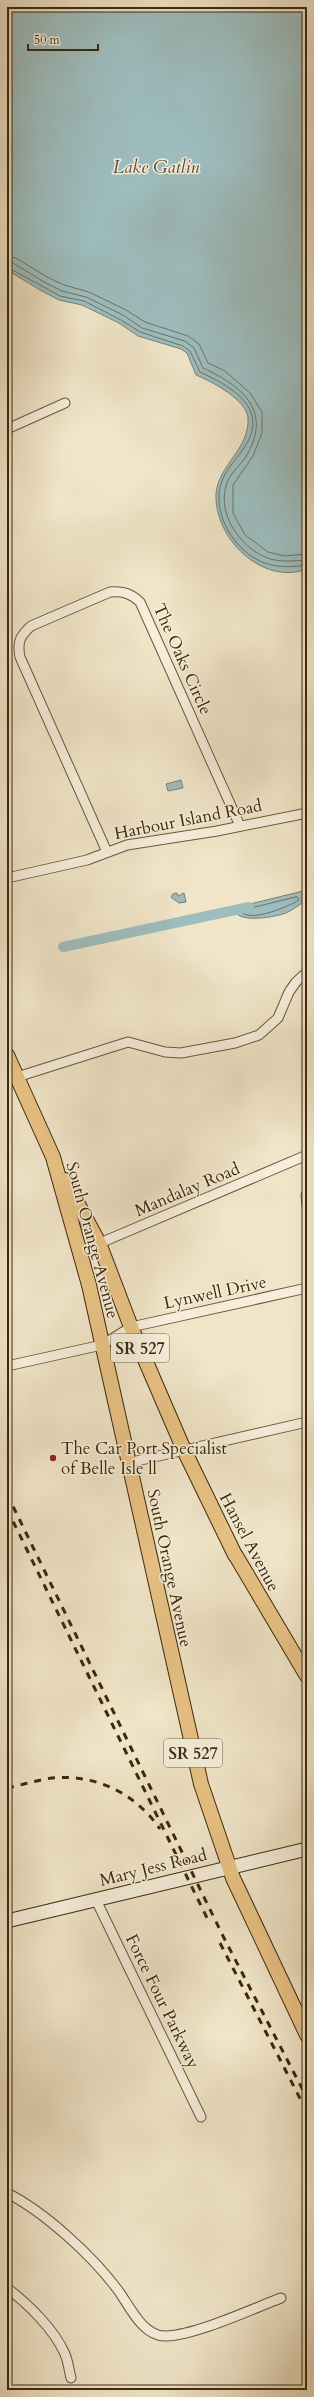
<svg xmlns="http://www.w3.org/2000/svg" width="314" height="2397" viewBox="0 0 314 2397" font-family="Cardo,serif">
  <style>
    .water { fill: #9dbdbe; stroke: #778176 }
    .lines { fill: none; stroke-linecap: round; stroke-linejoin: round }
    .shore { stroke: #6d7264; stroke-width: 1 }
    .canal { stroke: #9dbdbe; stroke-width: 10 }
    .street-casing { stroke: #6a573a; stroke-width: 11 }
    .secondary-casing { stroke: #3d280a; stroke-width: 15 }
    .primary-casing { stroke: #3d280a; stroke-width: 16 }
    .street { stroke: #f5eedb; stroke-width: 9 }
    .secondary { stroke: #f5eedb; stroke-width: 13 }
    .primary { stroke: #e8c284; stroke-width: 14 }
    .rail { stroke: #3d280a; stroke-width: 3; stroke-dasharray: 7 7; stroke-linecap: butt }
    .poi-dot { fill: #8f2418; stroke: #f5eedb; stroke-width: 1.5 }
    .labels { text-anchor: middle; stroke-width: 3; stroke-linejoin: round; paint-order: stroke }
    .shield { fill: #f5eedb; stroke: #746349; stroke-width: 1 }
    .shield-label { font-size: 16px; font-weight: bold; fill: #3d280a }
    .street-label { font-size: 17px; fill: #3d280a; stroke: #f5eedb }
    .poi-label { font-size: 17px; fill: #3d280a; stroke: #f5eedb; text-anchor: start }
    .water-label { font-size: 18px; font-style: italic; fill: #554d37; stroke: #f5eedb }
  </style>
  <rect width="100%" height="100%" fill="#f0e5c8"/>
  <filter id="stains"><feTurbulence type="fractalNoise" baseFrequency=".005" numOctaves="4"/><feColorMatrix values="0 0 0 0 .2 0 0 0 0 .09 0 0 0 0 .02 0 0 0 .5 -.17"/></filter>
  <radialGradient id="worn" r=".72"><stop offset=".6" stop-color="#630" stop-opacity="0"/><stop offset="1" stop-color="#630" stop-opacity=".3"/></radialGradient>
  <!-- water -->
  <g class="water">
    <path d="M7,7H307V569C262,586 214,538 216,494C218,465 250,449 248,418C247,400 211,381 196,375L187,353L181,349L138,336L119,323L82,305L59,300L40,290L7,270Z"/>
    <path d="M181,780L183,788L168,791L166,784Z"/>
    <path d="M307,890V900C300,904 293,910 286,913C275,917 245,922 237,914V910L242,906Z"/>
    <path d="M177,893L178,896L184,893L186,902L179,903L171,897L173,894Z"/>
  </g>
  <g class="lines">
    <!-- shore -->
    <g class="shore">
      <path d="M7,256L16,258L47,277L64,285L89,292L126,310L145,322L188,336L199,344L208,363L225,371L250,393L262,412V433L253,456L233,485V513L245,535L268,552L284,556L307,554"/>
      <path d="M7,262L13,263L44,282L62,291L86,297L123,315L142,328L185,341L194,348L203,368C240,385 272,409 248,453C243,464 231,471 227,483C216,512 239,546 265,557C279,563 293,561 307,560"/>
      <path d="M7,267L60,296L84,301L121,320L140,332L183,346L190,351L200,372C217,380 247,394 252,416C258,443 230,459 222,481C210,512 235,553 265,563C279,568 293,567 307,565"/>
      <path d="M297,897L299,900C288,907 254,921 242,913L244,910Z"/>
    </g>
    <!-- canal -->
    <path class="canal" d="M63,947L249,907"/>
    <defs>
      <g id="street">
        <path d="M7,429L65,403"/>
        <path d="M107,852L20,657C17,642 20,636 31,626L110,592C123,591 130,593 140,602L240,826"/>
        <path d="M7,878L87,860L127,845L217,831L307,813"/>
        <path d="M17,1077L128,1042L165,1052L181,1053L235,1043L259,1035L278,1018L289,992L296,982L307,972"/>
        <path d="M306,1195L307,1206"/>
        <path d="M79,1252L307,1155"/>
        <path d="M7,1366L102,1345L131,1327L307,1288"/>
        <path d="M128,1463L307,1422"/>
        <path d="M96,1900L201,2117"/>
        <path d="M7,2193C45,2212 95,2258 120,2293C131,2309 144,2337 166,2336C196,2335 252,2309 281,2298"/>
        <path d="M7,2288C28,2304 54,2329 65,2354C68,2361 69,2370 71,2378"/>
      </g>
      <path id="secondary" d="M7,1921L307,1849"/>
      <g id="primary">
        <path d="M7,1055L53,1157L89,1285L201,1784L233,1878L307,2035"/>
        <path d="M65,1180L99,1243L131,1327L184,1450L235,1555"/>
        <path d="M236,1556L307,1676"/>
      </g>
    </defs>
    <!-- street casing -->
    <use href="#street" class="street-casing"/>
    <!-- secondary casing -->
    <use href="#secondary" class="secondary-casing"/>
    <!-- primary casing -->
    <use href="#primary" class="primary-casing"/>
    <!-- street -->
    <use href="#street" class="street"/>
    <!-- secondary -->
    <use href="#secondary" class="secondary"/>
    <!-- primary -->
    <use href="#primary" class="primary"/>
    <!-- rail -->
    <g class="rail">
      <path d="M7,1494L223,1936L307,2098"/>
      <path d="M7,1509L209,1922"/>
      <path d="M7,1788C22,1785 37,1780 52,1778C96,1774 135,1793 160,1829"/>
      <path d="M220,1943L307,2112"/>
    </g>
  </g>
  <!-- markers -->
  <circle class="poi-dot" cx="53" cy="1458" r="4"/>
  <g class="labels">
    <!-- shield labels -->
    <g class="shield">
      <rect x="111" y="1334" width="58" height="28" rx="3"/>
      <rect x="164" y="1739" width="58" height="28" rx="3"/>
    </g>
    <g class="shield-label">
      <text x="140" y="1354">SR 527</text>
      <text x="193" y="1759">SR 527</text>
    </g>
    <!-- street labels -->
    <g class="street-label">
      <text transform="translate(183 659) rotate(66)" y="6">The Oaks Circle</text>
      <text transform="translate(188 819) rotate(-11)" y="6">Harbour Island Road</text>
      <text transform="translate(187 1189) rotate(-23)" y="6">Mandalay Road</text>
      <text transform="translate(93 1240) rotate(75)" y="6">South Orange Avenue</text>
      <text transform="translate(215 1292) rotate(-12)" y="6">Lynwell Drive</text>
      <text transform="translate(250 1542) rotate(62)" y="6">Hansel Avenue</text>
      <text transform="translate(170 1568) rotate(78)" y="6">South Orange Avenue</text>
      <text transform="translate(153 1867) rotate(-14)" y="6">Mary Jess Road</text>
      <text transform="translate(163 2001) rotate(64)" y="6">Force Four Parkway</text>
    </g>
    <!-- poi labels -->
    <g class="poi-label">
      <text x="61" y="1454">The Car Port Specialist<tspan x="61" dy="20">of Belle Isle ll</tspan></text>
    </g>
    <!-- water labels -->
    <g class="water-label">
      <text x="156" y="173">Lake Gatlin</text>
    </g>
  </g>
  <!-- margin -->
  <rect width="314" height="2397" fill="none" stroke="#f0e5c8" stroke-width="24"/>
  <rect x="8" y="8" width="298" height="2381" fill="none" stroke="#3d280a" stroke-width="2"/>
  <rect x="12" y="12" width="290" height="2373" fill="none" stroke="#3d280a"/>
  <!-- scale -->
  <path d="M28 44v6h70v-6" fill="none" stroke="#3d280a" stroke-width="2"/>
  <text x="34" y="44" font-size="12" fill="#3d280a" stroke="#f5eedb" stroke-width="3" paint-order="stroke">50 m</text>
  <rect width="100%" height="100%" filter="url(#stains)"/>
  <rect width="100%" height="100%" fill="url(#worn)"/>
</svg>
